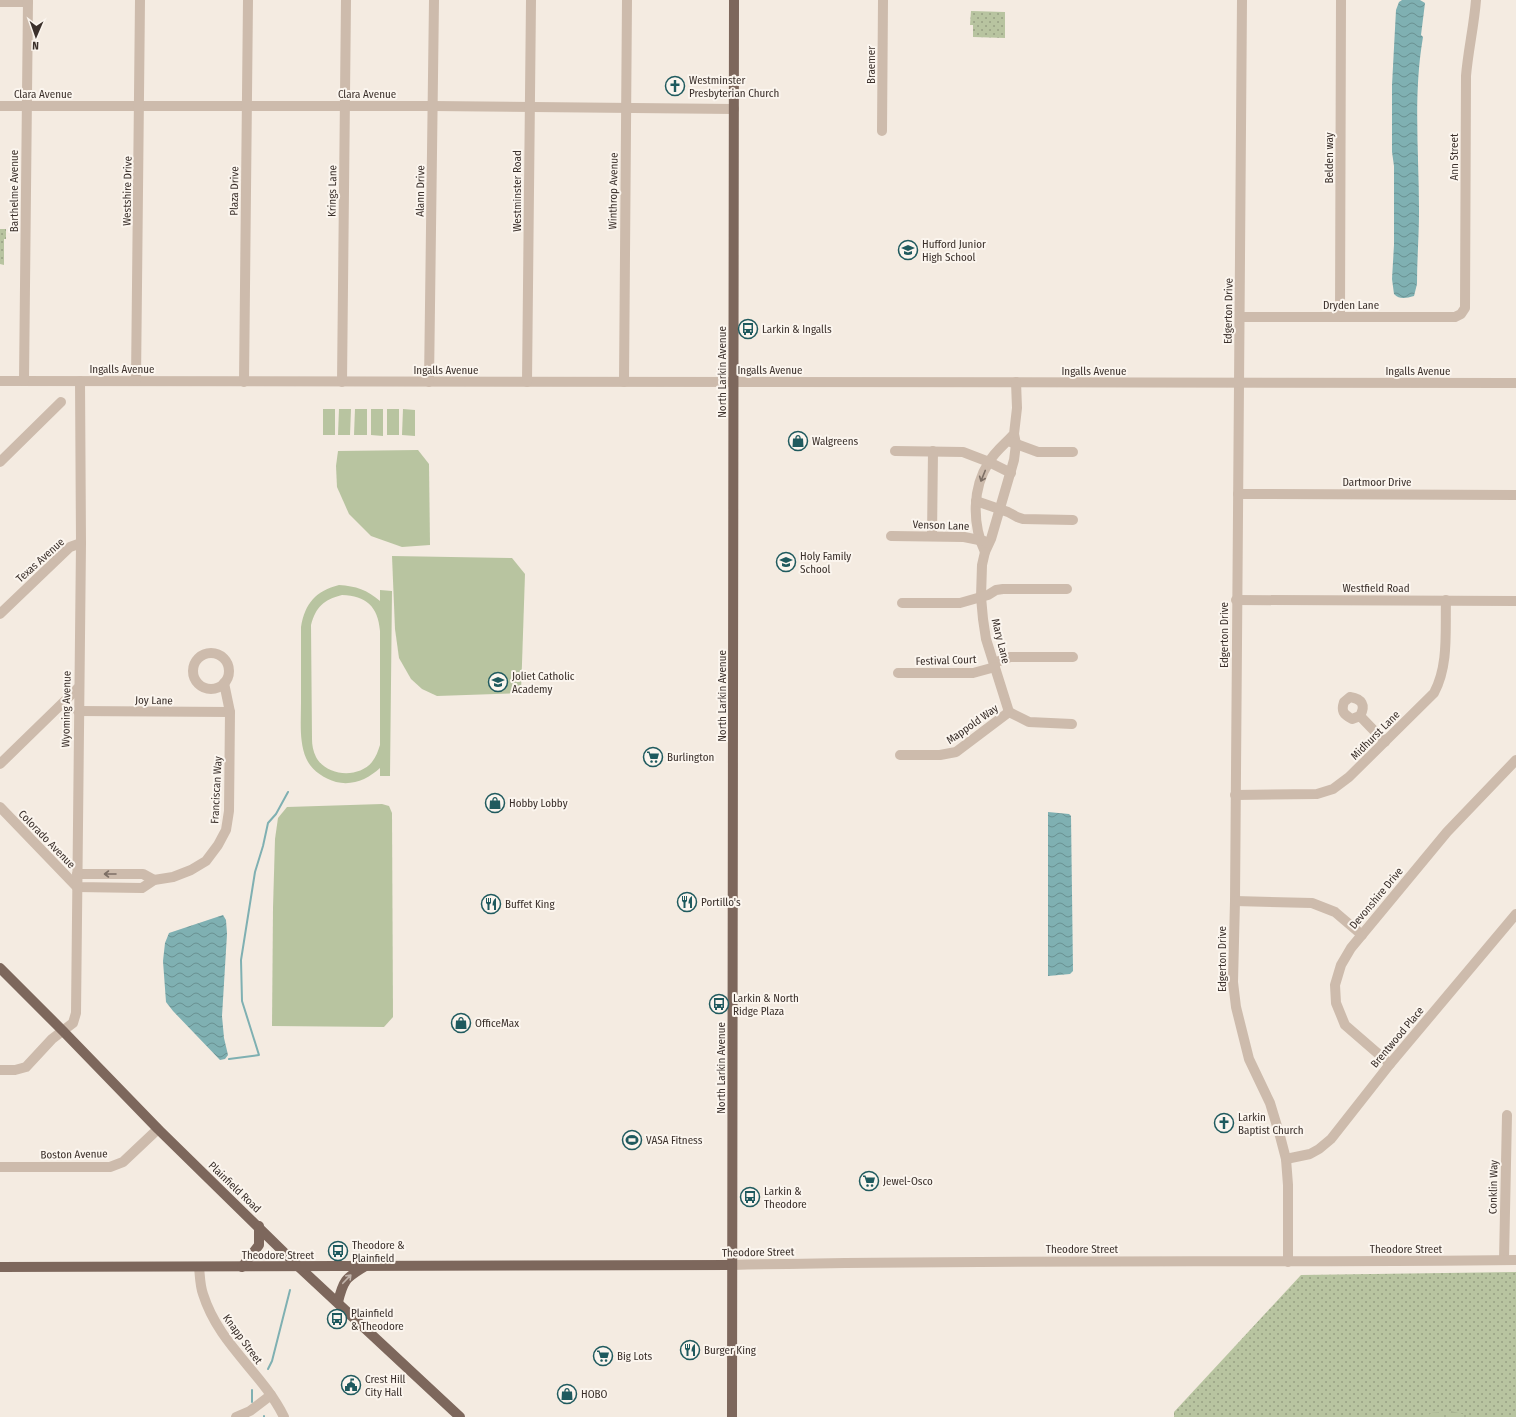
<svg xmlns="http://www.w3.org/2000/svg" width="1516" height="1417" viewBox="0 0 1516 1417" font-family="'Fira Sans Condensed',sans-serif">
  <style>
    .green { fill: url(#green-dots) }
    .wetland { fill: url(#wetland-marsh) }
    .pitch { fill: #b8c4a0; fill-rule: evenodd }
    .water { fill: url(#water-waves) }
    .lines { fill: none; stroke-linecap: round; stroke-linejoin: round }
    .stream { stroke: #7fb0b2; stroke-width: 2 }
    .minor { stroke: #cdbbac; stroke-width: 10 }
    .major { stroke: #7d675c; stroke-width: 10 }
    .oneway { stroke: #7d6f65 }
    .oneway2 { stroke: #c2b5ac }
    .labels { text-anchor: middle; stroke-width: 4; stroke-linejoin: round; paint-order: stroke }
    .street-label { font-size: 11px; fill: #3b302b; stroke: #fbf5ee }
    .poi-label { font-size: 11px; fill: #3b302b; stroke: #fbf5ee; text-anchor: start }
  </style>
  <defs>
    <pattern id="green-dots" width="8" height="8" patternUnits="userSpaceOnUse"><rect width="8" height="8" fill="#b8c4a0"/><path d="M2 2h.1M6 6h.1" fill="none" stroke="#97a083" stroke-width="1.8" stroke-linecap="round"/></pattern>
    <pattern id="wetland-marsh" width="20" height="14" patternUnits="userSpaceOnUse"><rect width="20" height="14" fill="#b8c4a0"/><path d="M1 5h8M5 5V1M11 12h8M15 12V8" fill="none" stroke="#97a083"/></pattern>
    <pattern id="water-waves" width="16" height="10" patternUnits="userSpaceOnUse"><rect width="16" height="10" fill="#7fb0b2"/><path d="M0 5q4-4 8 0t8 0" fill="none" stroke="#699091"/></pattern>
  </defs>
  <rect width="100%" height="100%" fill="#f4ebe1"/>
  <!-- green -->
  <g class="green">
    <path d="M971,11L1005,12V38L973,37V25H970Z"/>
    <path d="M0,229H6V239H4V265L0,264Z"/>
    <path d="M1516,1272V1417H1174V1412L1301,1275Z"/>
  </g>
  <!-- wetland -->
  <path class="wetland" d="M1451,1411L1473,1417H1427L1431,1413Z"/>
  <!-- pitch -->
  <g class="pitch">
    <rect x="323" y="409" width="12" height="26"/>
    <path d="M339,409H351L350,435H338Z"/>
    <path d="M355,409H367V435H354Z"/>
    <path d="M371,409H383V436L371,435Z"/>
    <rect x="387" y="409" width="12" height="26"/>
    <path d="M403,409L415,410V436L402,435Z"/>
    <path d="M418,450L429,464L430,545L402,547L371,536L349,514L337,487L336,466L338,451Z"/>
    <path d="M392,556L512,558L525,574L521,693L437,696L422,689L411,679L399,658L395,629Z"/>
    <path d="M339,585C356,586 367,590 380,601V590L392,591L390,776H380V768C368,779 353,786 336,782C323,778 311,770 306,758C299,741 301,721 301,703C301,678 301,653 301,627C305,603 316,591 339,585ZM342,595C366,596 378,606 380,631V745C378,751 376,757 372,762C358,779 326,776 316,757C313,751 312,745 312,739L311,625C316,607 323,600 342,595Z"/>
    <path d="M382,804L389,806L392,813L393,1017L384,1027L272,1026L273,908L275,839L278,818L287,807Z"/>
  </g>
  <!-- water -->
  <g class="water">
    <path d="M1402,0H1420L1425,3L1421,35L1423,37C1413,95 1419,153 1419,211C1419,235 1417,260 1417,284L1414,296C1406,298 1400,300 1394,294L1392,279L1394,245V166L1392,152V85L1396,10L1399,2Z"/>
    <path d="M1048,812L1069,814L1071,816L1073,971L1070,974L1048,976Z"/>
    <path d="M223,915L226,920L227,934L222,1016L224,1038L228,1055L225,1059L220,1060L173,1011L166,1002L163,961L165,943L169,933Z"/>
  </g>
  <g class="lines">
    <!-- stream -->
    <g class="stream">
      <path d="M229,1059L259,1055L242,1001L241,960L255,872L263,846L268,823L276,814L288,792"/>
      <path d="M268,1369L272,1361L290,1290"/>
      <path d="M252,1390V1402"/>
      <path d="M264,1416V1417"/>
    </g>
    <!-- minor -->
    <g class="minor">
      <path d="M1242,0L1235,901L1233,982L1236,1007L1249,1059L1270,1103L1280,1136L1286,1159L1288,1185V1262"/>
      <path d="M0,2H28"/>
      <path d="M0,106H433L734,109"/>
      <path d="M882,131L883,0"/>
      <path d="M1240,317H1455L1461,314L1465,308L1466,76C1468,51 1474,26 1476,0"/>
      <path d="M1340,317L1341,0"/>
      <path d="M0,381L1516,383"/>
      <path d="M24,381L28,0"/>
      <path d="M136,381L140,0"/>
      <path d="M244,382L248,0"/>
      <path d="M342,382L346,0"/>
      <path d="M429,382L434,0"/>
      <path d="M527,382L531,0"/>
      <path d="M624,382L627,0"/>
      <path d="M1014,434C1006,443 995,451 989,462C972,488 972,524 985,552L991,539L1014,460L1016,444L1014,434L1017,408L1016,382"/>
      <path d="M1011,442L1038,452H1073"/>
      <path d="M895,451L963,452L989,462L1011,473"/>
      <path d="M0,462L61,402"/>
      <path d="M1238,494L1516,495"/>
      <path d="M976,501L1008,512L1017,517L1023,519L1073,520"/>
      <path d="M891,536L964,537L984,541"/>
      <path d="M932,536L933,451"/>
      <path d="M985,552L982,565L981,597L983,619L986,639L1009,712"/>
      <path d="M1236,600L1516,601"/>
      <path d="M902,603H960L988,595L996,590L1003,589H1067"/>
      <path d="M0,614L70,547L81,543"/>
      <circle cx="211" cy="671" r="18"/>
      <path d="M994,663L1010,657H1073"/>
      <path d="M898,673H973L995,667"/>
      <path d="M78,711L230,712"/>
      <path d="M1009,712L1029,722L1072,724"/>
      <path d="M1360,716L1352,719C1343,714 1341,711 1344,702L1350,697C1362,699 1366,705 1360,716L1385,742"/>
      <path d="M900,755H940L956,752L1009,712"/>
      <path d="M0,764L78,688"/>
      <path d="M1235,795L1317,794L1333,789L1349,777L1434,693C1449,665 1445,631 1446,600"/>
      <path d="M0,807L77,887L142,888L154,880L173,877L191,870L206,861L218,845L226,830L229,811L230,712L224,683"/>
      <path d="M77,874H143L154,880"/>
      <path d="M1235,901L1312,903L1335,912L1362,935"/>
      <path d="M1390,1064L1345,1025L1336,1003L1335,985L1341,965L1351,948L1447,832L1516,760"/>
      <path d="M0,1070H15L26,1067L52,1039L73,1023L76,1013L81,543L80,381"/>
      <path d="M1286,1159L1310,1154L1319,1149L1331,1139L1390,1064L1516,914"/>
      <path d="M0,1167H110L123,1162L158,1129"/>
      <path d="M1504,1260L1507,1115"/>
      <path d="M732,1265C994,1259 1255,1263 1516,1260"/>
      <path d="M199,1267C200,1276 200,1286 203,1294C219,1345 262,1372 284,1417"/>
      <path d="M236,1417L250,1411L271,1395"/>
    </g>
    <!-- major -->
    <g class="major">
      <path d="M0,968L63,1031L158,1129L299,1267L460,1417"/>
      <path d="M0,1267L732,1265"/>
      <path d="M242,1267L259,1245V1226"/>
      <path d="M338,1302C344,1277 347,1278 367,1265"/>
      <path d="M732,1417L734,0"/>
    </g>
  </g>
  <!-- one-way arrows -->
  <defs><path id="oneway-shaft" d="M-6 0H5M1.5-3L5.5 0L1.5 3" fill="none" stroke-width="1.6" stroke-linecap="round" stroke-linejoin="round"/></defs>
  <g class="oneway">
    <use href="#oneway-shaft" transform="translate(983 476) rotate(112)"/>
    <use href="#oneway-shaft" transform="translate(110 874) rotate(180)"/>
  </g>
  <use class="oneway2" href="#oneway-shaft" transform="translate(347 1279) rotate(-46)"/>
  <!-- icons -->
  <defs>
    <symbol id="church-ring" viewBox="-11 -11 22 22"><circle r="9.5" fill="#fbf5ee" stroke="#1f5a5e" stroke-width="1.5"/><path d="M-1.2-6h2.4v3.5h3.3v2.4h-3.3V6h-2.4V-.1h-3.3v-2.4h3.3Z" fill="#1f5a5e"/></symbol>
    <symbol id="school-ring" viewBox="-11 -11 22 22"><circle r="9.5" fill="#fbf5ee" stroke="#1f5a5e" stroke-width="1.5"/><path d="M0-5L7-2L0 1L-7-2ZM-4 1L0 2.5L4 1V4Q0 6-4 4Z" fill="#1f5a5e"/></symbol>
    <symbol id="bus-ring" viewBox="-11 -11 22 22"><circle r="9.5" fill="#fbf5ee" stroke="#1f5a5e" stroke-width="1.5"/><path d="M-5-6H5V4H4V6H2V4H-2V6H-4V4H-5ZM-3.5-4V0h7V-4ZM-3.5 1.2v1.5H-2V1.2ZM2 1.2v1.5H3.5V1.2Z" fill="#1f5a5e"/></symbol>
    <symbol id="shop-ring" viewBox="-11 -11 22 22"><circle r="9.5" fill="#fbf5ee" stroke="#1f5a5e" stroke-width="1.5"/><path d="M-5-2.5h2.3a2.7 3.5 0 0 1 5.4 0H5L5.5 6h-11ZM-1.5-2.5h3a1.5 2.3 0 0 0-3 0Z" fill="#1f5a5e"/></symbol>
    <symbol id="supermarket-ring" viewBox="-11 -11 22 22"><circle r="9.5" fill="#fbf5ee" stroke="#1f5a5e" stroke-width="1.5"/><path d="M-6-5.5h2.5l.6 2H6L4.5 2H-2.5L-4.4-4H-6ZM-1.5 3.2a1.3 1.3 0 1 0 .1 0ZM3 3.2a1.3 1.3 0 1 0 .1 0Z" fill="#1f5a5e"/></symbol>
    <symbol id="restaurant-ring" viewBox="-11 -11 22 22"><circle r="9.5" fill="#fbf5ee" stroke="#1f5a5e" stroke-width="1.5"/><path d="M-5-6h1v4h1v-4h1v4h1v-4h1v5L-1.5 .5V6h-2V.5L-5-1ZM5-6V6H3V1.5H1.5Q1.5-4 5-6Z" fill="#1f5a5e"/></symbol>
    <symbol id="stadium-ring" viewBox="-11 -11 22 22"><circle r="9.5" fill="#fbf5ee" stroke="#1f5a5e" stroke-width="1.5"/><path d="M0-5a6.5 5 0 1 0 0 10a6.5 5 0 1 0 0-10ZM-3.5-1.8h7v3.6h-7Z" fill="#1f5a5e"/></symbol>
    <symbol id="civic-ring" viewBox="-11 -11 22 22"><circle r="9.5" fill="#fbf5ee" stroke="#1f5a5e" stroke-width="1.5"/><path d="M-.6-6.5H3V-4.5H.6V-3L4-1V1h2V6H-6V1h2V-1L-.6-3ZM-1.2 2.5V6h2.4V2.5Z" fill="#1f5a5e"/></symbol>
  </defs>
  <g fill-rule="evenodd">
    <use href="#church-ring" x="664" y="75" width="22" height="22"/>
    <use href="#school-ring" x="897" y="239" width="22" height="22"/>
    <use href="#bus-ring" x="737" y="318" width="22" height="22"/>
    <use href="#shop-ring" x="787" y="430" width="22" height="22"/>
    <use href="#school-ring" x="775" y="551" width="22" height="22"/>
    <use href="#school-ring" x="487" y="671" width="22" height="22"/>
    <use href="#supermarket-ring" x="642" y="746" width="22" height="22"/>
    <use href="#shop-ring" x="484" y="792" width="22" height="22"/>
    <use href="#restaurant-ring" x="676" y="891" width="22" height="22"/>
    <use href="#restaurant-ring" x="480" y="893" width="22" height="22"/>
    <use href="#bus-ring" x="708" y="993" width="22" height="22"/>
    <use href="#shop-ring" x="450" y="1012" width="22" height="22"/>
    <use href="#church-ring" x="1213" y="1112" width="22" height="22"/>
    <use href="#stadium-ring" x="621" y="1129" width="22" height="22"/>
    <use href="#supermarket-ring" x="858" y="1170" width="22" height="22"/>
    <use href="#bus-ring" x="739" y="1186" width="22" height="22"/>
    <use href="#bus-ring" x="327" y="1240" width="22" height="22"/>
    <use href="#bus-ring" x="326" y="1308" width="22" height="22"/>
    <use href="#restaurant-ring" x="679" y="1339" width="22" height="22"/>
    <use href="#supermarket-ring" x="592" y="1345" width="22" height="22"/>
    <use href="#civic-ring" x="340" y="1374" width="22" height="22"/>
    <use href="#shop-ring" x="556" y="1383" width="22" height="22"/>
  </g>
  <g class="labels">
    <!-- street labels -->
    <g class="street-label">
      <text transform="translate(871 65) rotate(-90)" y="4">Braemer</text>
      <text x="43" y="98">Clara Avenue</text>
      <text x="367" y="98">Clara Avenue</text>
      <text transform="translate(1454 157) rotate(-90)" y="4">Ann Street</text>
      <text transform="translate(1329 158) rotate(-90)" y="4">Belden way</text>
      <text transform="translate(14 191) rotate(-90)" y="4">Barthelme Avenue</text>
      <text transform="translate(127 191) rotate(-89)" y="4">Westshire Drive</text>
      <text transform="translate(234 191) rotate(-89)" y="4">Plaza Drive</text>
      <text transform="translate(332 191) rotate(-89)" y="4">Krings Lane</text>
      <text transform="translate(420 191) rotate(-89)" y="4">Alann Drive</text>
      <text transform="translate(517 191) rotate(-90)" y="4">Westminster Road</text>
      <text transform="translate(613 191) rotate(-89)" y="4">Winthrop Avenue</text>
      <text x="1351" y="309">Dryden Lane</text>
      <text transform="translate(1228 311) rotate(-89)" y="4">Edgerton Drive</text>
      <text x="122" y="373">Ingalls Avenue</text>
      <text x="446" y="374">Ingalls Avenue</text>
      <text x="770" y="374">Ingalls Avenue</text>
      <text x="1094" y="375">Ingalls Avenue</text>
      <text x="1418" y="375">Ingalls Avenue</text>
      <text transform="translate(722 372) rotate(-90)" y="4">North Larkin Avenue</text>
      <text x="1377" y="486">Dartmoor Drive</text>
      <text transform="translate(941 525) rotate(2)" y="4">Venson Lane</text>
      <text transform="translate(40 560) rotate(-42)" y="4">Texas Avenue</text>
      <text x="1376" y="592">Westfield Road</text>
      <text transform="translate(1224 635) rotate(-90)" y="4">Edgerton Drive</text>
      <text transform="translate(1001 641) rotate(76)" y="4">Mary Lane</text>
      <text transform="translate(946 660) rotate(-2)" y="4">Festival Court</text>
      <text transform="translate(722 696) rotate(-90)" y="4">North Larkin Avenue</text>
      <text transform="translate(154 700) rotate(1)" y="4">Joy Lane</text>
      <text transform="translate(66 709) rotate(-89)" y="4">Wyoming Avenue</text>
      <text transform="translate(972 724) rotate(-35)" y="4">Mappold Way</text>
      <text transform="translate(1375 735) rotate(-45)" y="4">Midhurst Lane</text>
      <text transform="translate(216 790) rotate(-87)" y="4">Franciscan Way</text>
      <text transform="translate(47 839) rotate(46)" y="4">Colorado Avenue</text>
      <text transform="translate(1376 898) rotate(-50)" y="4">Devonshire Drive</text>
      <text transform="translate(1222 959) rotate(-90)" y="4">Edgerton Drive</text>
      <text transform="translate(1397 1037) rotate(-50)" y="4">Brentwood Place</text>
      <text transform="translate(721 1068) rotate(-90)" y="4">North Larkin Avenue</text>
      <text transform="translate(74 1154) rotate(-1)" y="4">Boston Avenue</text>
      <text transform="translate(235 1187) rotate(44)" y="4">Plainfield Road</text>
      <text transform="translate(1493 1187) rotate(-89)" y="4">Conklin Way</text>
      <text x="1082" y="1253">Theodore Street</text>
      <text x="1406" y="1253">Theodore Street</text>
      <text transform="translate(758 1252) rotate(-1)" y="4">Theodore Street</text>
      <text x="278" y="1259">Theodore Street</text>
      <text transform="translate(243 1339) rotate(54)" y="4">Knapp Street</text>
    </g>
    <!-- poi labels -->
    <g class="poi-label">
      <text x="689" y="84">Westminster<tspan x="689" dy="13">Presbyterian Church</tspan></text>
      <text x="922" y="248">Hufford Junior<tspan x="922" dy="13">High School</tspan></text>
      <text x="762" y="333">Larkin &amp; Ingalls</text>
      <text x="812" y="445">Walgreens</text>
      <text x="800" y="560">Holy Family<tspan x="800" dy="13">School</tspan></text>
      <text x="512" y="680">Joliet Catholic<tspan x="512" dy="13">Academy</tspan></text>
      <text x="667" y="761">Burlington</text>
      <text x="509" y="807">Hobby Lobby</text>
      <text x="701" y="906">Portillo's</text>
      <text x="505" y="908">Buffet King</text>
      <text x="733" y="1002">Larkin &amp; North<tspan x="733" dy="13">Ridge Plaza</tspan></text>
      <text x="475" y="1027">OfficeMax</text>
      <text x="1238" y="1121">Larkin<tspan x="1238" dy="13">Baptist Church</tspan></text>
      <text x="646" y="1144">VASA Fitness</text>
      <text x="883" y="1185">Jewel-Osco</text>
      <text x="764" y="1195">Larkin &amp;<tspan x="764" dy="13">Theodore</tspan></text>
      <text x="352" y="1249">Theodore &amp;<tspan x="352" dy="13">Plainfield</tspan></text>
      <text x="351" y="1317">Plainfield<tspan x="351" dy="13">&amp; Theodore</tspan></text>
      <text x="704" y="1354">Burger King</text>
      <text x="617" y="1360">Big Lots</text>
      <text x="365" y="1383">Crest Hill<tspan x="365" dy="13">City Hall</tspan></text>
      <text x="581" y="1398">HOBO</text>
    </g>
  </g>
  <!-- north arrow -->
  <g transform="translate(36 36) rotate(182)" stroke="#fbf5ee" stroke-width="3" paint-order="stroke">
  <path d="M0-3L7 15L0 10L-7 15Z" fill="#3b302b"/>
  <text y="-6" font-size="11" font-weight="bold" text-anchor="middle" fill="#3b302b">N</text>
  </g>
</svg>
